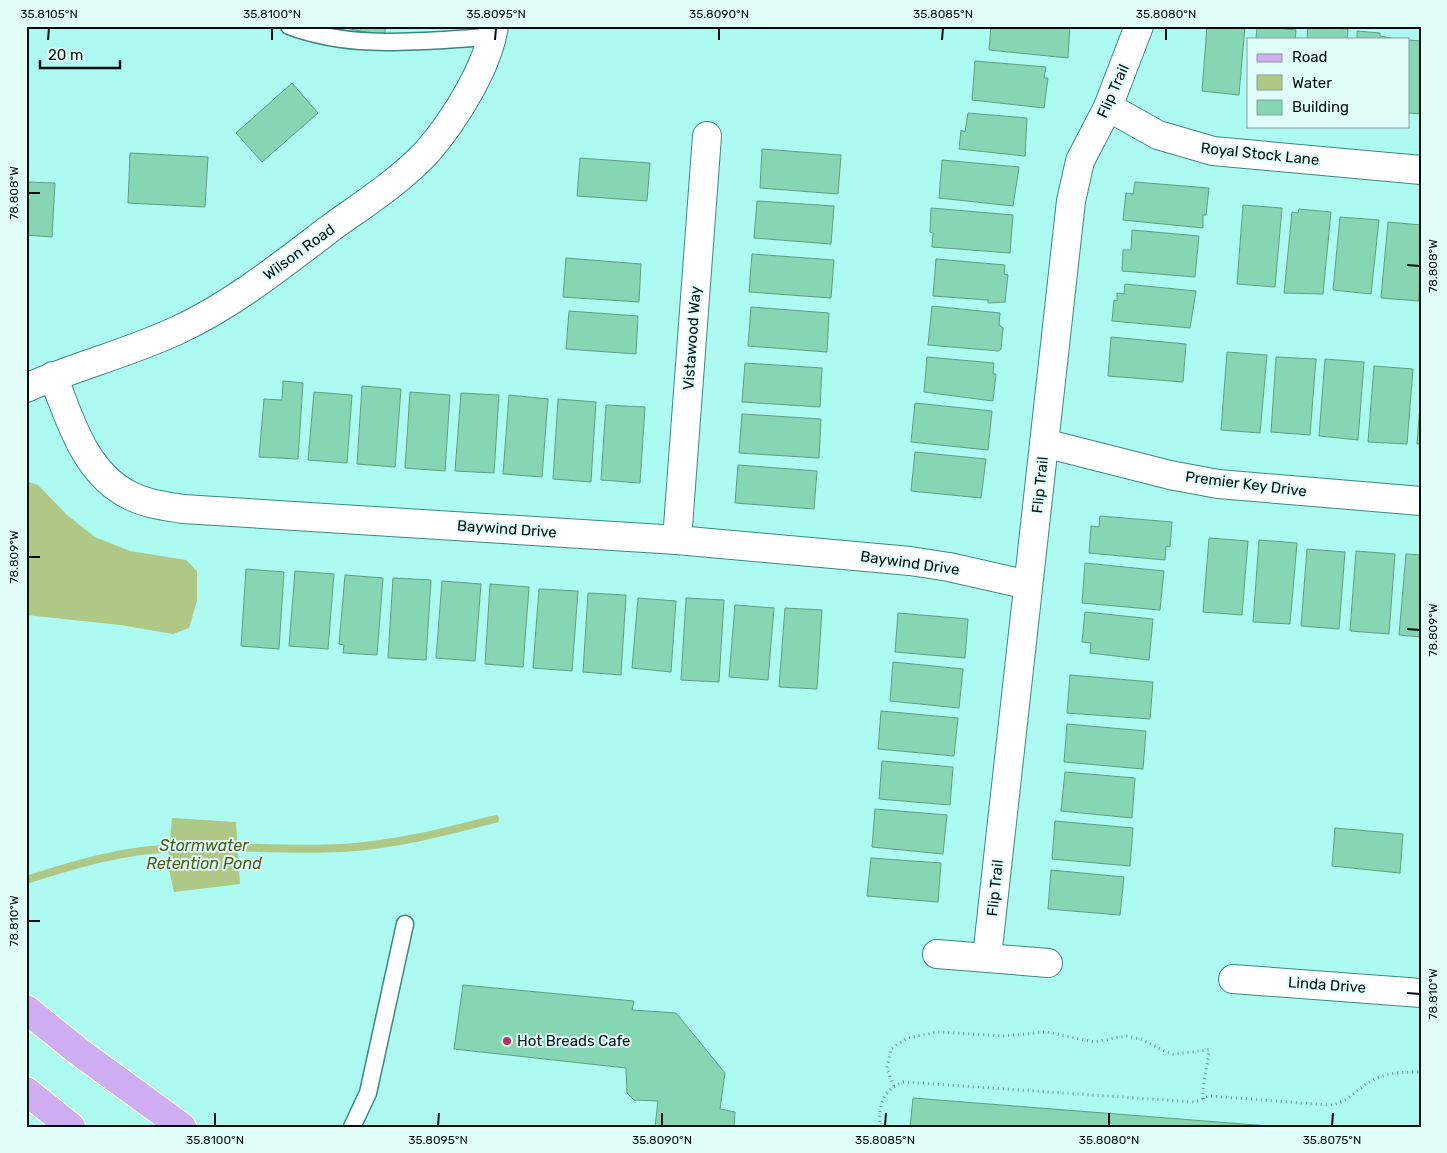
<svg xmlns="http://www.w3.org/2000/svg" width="1447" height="1153" viewBox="0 0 1447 1153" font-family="Rubik,sans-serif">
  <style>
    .water { fill: #afc886 }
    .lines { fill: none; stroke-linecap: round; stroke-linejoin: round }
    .stream { stroke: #afc886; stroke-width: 8 }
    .building { fill: #86d5b3; stroke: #5e9f83 }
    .service-casing { stroke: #3a8980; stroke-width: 19 }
    .minor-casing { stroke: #3a8980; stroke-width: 30 }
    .primary-casing { stroke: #fff; stroke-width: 30 }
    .path { stroke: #689e97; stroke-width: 3; stroke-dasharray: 1 4; stroke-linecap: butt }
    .service { stroke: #fff; stroke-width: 16 }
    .minor { stroke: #fff; stroke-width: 28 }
    .primary { stroke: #ceadf1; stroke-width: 28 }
    .ticks { fill: none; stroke: #00100e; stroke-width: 2 }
    .poi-dot { fill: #be3161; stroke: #e0fdf9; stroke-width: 2 }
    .labels { text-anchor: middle; stroke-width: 4; stroke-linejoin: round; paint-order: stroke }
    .street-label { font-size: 15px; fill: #00100e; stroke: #e0fdf9 }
    .poi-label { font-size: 15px; fill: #00100e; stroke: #e0fdf9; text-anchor: start }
    .water-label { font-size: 16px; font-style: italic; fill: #495e18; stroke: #e0fdf9 }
    .neatline { fill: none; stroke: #00100e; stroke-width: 2 }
    .ticks-label { font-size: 12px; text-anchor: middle; fill: #00100e }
  </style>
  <rect width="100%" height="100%" fill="#acfaf0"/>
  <!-- water -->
  <g class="water">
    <path d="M29,482L38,485L67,515L95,537L130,551L186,560L197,571V601L189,628L173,634L120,625L26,615V484Z"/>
    <path d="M172,818L236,822L240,884L174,892L168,865Z"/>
  </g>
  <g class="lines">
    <!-- stream -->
    <g class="stream">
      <path d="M228,847C266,848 303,850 342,848C394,845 445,832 495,819"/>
      <path d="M26,880C76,864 126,849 179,848"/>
    </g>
  </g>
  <!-- building -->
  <g class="building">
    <path d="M347,26H386L384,36L346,28Z"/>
    <path d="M991,26H1070L1068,58L989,50Z"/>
    <path d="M1207,26H1245L1239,95L1202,91Z"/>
    <path d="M1257,26L1296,30L1295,39H1256Z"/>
    <path d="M1308,26H1331V28L1348,29L1347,39H1307Z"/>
    <path d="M1357,31L1380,33V36L1396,39H1357Z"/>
    <path d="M1408,40L1421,41V114L1408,113Z"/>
    <path d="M975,61L1046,67L1044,78H1048L1044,108L972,100Z"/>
    <path d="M292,83L318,113L262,162L236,133Z"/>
    <path d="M968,113L1027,118L1025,156L959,149L961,130L965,132Z"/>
    <path d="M762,149L841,155L838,194L760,188Z"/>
    <path d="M130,153L208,157L205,207L128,203Z"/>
    <path d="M580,158L650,163L647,201L577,196Z"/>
    <path d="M942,160L1019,167L1013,206L939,198Z"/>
    <path d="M26,182L55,183L52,237L26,235Z"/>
    <path d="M1135,182L1209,188L1206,215H1203V228L1123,220L1126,193L1133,194Z"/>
    <path d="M757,201L834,206L831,244L754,238Z"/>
    <path d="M1243,205L1282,208L1275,287L1237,284Z"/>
    <path d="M931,208L1013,215L1010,253L932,247L933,233L930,232Z"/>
    <path d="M1299,209L1331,212L1323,294L1284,293L1292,212L1298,213Z"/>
    <path d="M1340,217L1379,220L1371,294L1333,290Z"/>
    <path d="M1388,222L1421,225L1419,301L1381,298Z"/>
    <path d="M1132,230L1199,236L1195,277L1122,271L1123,250H1131Z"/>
    <path d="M752,254L834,260L831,298L749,292Z"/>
    <path d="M566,258L641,264L639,302L563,297Z"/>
    <path d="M936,259L1005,265L1004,274L1008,275L1005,302L988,303V300L933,296Z"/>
    <path d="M1125,284L1196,291L1190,328L1112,321L1114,300L1117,301V293L1124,294Z"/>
    <path d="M932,306L1000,313L999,325L1003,328L1001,349L999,351L928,345Z"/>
    <path d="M751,307L829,313L827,352L748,346Z"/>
    <path d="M569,311L638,316L636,354L566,349Z"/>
    <path d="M1111,337L1186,344L1183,382L1108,376Z"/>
    <path d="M1227,352L1267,355L1260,433L1221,430Z"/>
    <path d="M927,357L994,363L993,374H996L993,401L924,392Z"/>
    <path d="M1276,357L1316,359L1310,435L1271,432Z"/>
    <path d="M1325,359L1364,362L1358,440L1319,436Z"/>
    <path d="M745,363L822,368L820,407L742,402Z"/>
    <path d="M1374,366L1413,369L1407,444L1368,442Z"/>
    <path d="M283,381L303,383L298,459L259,457L264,399L282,400Z"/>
    <path d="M362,386L401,389L395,467L357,464Z"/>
    <path d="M314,392L352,395L347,463L308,460Z"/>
    <path d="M410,392L450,395L445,471L405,468Z"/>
    <path d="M1421,392V444H1417Z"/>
    <path d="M461,393L499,395L494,473L455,471Z"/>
    <path d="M509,395L548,399L542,477L503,474Z"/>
    <path d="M558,399L596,402L591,482L553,479Z"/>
    <path d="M915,403L992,411L988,450L911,442Z"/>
    <path d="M606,405L645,407L640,483L601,480Z"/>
    <path d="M742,414L821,419L819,458L739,453Z"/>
    <path d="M915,452L986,459L981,498L911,491Z"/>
    <path d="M738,465L817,471L814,509L735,503Z"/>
    <path d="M1100,516L1172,522L1170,547L1166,546L1165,560L1089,553L1091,526L1099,527Z"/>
    <path d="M1209,538L1248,541L1242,615L1203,612Z"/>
    <path d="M1259,540L1297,543L1290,624L1253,622Z"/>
    <path d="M1307,549L1345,552L1339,629L1301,626Z"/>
    <path d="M1356,551L1395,554L1389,634L1350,631Z"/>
    <path d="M1406,554L1421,555V637L1399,635Z"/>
    <path d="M1085,563L1164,571L1160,610L1082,603Z"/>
    <path d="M246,569L284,572L279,649L241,646Z"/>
    <path d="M295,571L334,574L328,649L289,646Z"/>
    <path d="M345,575L383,578L377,655L343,653L344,645L339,644Z"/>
    <path d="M393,578L431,580L426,660L388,658Z"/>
    <path d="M442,581L481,584L475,661L436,658Z"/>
    <path d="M490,584L529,587L523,667L485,664Z"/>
    <path d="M539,589L578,591L572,671L533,668Z"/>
    <path d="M588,593L626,595L621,675L583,672Z"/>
    <path d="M638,598L676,601L671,672L632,668Z"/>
    <path d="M686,598L724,600L719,682L681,680Z"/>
    <path d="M735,605L774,608L768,680L729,677Z"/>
    <path d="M785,608L822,610L817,689L779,687Z"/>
    <path d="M1085,612L1153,619L1149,660L1090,653L1091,643L1082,642Z"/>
    <path d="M898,613L968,619L965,658L895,652Z"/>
    <path d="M893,662L963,669L959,708L890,701Z"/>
    <path d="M1070,675L1153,682L1150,719L1067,713Z"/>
    <path d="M881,711L958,718L954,756L878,749Z"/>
    <path d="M1067,724L1146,731L1143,769L1064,762Z"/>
    <path d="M882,761L953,767L950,805L879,799Z"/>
    <path d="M1065,772L1135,778L1132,818L1061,811Z"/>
    <path d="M875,809L947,815L943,854L872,847Z"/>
    <path d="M1055,821L1133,828L1130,866L1052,859Z"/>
    <path d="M1335,828L1403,834L1400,873L1332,866Z"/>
    <path d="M871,858L941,863L938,902L867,896Z"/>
    <path d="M1051,870L1124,877L1120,915L1048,909Z"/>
    <path d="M463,985L634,1001L632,1010L676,1013L725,1073L720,1109L735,1112L734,1127H655L658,1101L634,1100L627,1093L626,1068L454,1049Z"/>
    <path d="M913,1098L1281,1127H910Z"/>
  </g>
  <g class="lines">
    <defs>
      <g id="service">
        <path d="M289,26C356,51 423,40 492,37"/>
        <path d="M352,1127L368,1093L405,924"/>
      </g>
      <g id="minor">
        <path d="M1108,107L1158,135L1213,151L1421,170"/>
        <path d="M53,376C70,420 85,474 131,496C147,504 165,506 183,509L677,540L910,561L949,567L1028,585"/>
        <path d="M26,388C76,366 129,353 178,330C234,304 283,264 332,227C364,204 400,181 427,152C454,121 488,67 494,26"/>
        <path d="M1044,443L1170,475L1218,484L1421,501"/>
        <path d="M677,540L707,136"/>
        <path d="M937,954L1048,963"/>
        <path d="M987,957L1071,201L1080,161L1108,107L1139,26"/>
        <path d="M1233,979L1421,993"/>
      </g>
      <g id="primary">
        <path d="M26,1009L78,1051L182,1127"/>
        <path d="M26,1091L71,1127"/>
      </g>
    </defs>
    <!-- service casing -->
    <use href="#service" class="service-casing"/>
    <!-- minor casing -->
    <use href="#minor" class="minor-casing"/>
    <!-- primary casing -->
    <use href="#primary" class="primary-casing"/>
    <!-- path -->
    <g class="path">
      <path d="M894,1086L887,1068L891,1049L907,1038L938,1032L1003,1036L1047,1032L1094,1042L1126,1036L1141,1039L1160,1049L1173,1054L1209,1050C1208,1067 1202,1081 1203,1099"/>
      <path d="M880,1127C878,1106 882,1091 903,1082L1195,1102L1209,1096L1328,1105C1348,1104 1356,1089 1371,1081C1387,1072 1404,1072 1421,1072"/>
    </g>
    <!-- service -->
    <use href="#service" class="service"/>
    <!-- minor -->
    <use href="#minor" class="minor"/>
    <!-- primary -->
    <use href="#primary" class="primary"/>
  </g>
  <!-- ticks -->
  <path class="ticks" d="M48,40L49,28M272,40V28M495,40L496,28M719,40V28M942,40L943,28M1166,40V28M28,193H40M1407,265L1420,266M28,557H40M1407,629L1420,630M28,921H40M1407,993L1420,994M215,1126V1113M438,1126L439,1113M662,1126V1113M885,1126L886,1113M1109,1126V1113M1332,1126L1333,1113"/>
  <!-- markers -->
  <circle class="poi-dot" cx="507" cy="1041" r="5"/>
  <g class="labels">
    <!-- street labels -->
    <g class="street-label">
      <text transform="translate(1113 91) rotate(-66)" y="5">Flip Trail</text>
      <text transform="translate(1260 154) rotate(6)" y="5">Royal Stock Lane</text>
      <text transform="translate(299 252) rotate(-36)" y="5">Wilson Road</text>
      <text transform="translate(692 338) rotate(-86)" y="5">Vistawood Way</text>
      <text transform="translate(1246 484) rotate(7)" y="5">Premier Key Drive</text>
      <text transform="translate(1040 485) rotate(-84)" y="5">Flip Trail</text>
      <text transform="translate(507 529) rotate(4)" y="5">Baywind Drive</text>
      <text transform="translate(910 563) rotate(8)" y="5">Baywind Drive</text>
      <text transform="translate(995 888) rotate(-84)" y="5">Flip Trail</text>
      <text transform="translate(1327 985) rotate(4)" y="5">Linda Drive</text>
    </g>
    <!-- poi labels -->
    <g class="poi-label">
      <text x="517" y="1046">Hot Breads Cafe</text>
    </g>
    <!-- water labels -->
    <g class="water-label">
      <text x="204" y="851">Stormwater<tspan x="204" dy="18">Retention Pond</tspan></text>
    </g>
  </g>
  <!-- border -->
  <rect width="1447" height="1153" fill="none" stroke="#e0fdf9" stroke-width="55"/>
  <!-- legend -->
  <rect x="1247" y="38" width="162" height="90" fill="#e0fdf9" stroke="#869e9b"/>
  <rect x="1257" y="54" width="25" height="8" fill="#ceadf1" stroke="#869e9b"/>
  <text x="1292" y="62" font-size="15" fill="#00100e">Road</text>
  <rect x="1257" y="75" width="25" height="15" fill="#afc886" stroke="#869e9b"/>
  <text x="1292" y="88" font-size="15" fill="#00100e">Water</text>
  <rect x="1257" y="100" width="25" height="15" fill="#86d5b3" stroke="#869e9b"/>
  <text x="1292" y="112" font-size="15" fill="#00100e">Building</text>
  <!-- scale -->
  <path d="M40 60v8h80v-8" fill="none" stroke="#00100e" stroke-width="2.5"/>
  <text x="48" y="60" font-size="15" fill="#00100e" stroke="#e0fdf9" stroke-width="4" paint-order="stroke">20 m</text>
  <rect x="28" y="28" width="1392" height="1098" class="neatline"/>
  <g class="ticks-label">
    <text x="49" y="18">35.8105°N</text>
    <text x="272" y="18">35.8100°N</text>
    <text x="496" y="18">35.8095°N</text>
    <text x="719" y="18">35.8090°N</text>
    <text x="943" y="18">35.8085°N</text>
    <text x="1166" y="18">35.8080°N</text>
    <text transform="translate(14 193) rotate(-90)" y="4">78.808°W</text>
    <text transform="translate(1433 266) rotate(-90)" y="4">78.808°W</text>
    <text transform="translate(14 557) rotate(-90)" y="4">78.809°W</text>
    <text transform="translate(1433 630) rotate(-90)" y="4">78.809°W</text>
    <text transform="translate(14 921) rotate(-90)" y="4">78.810°W</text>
    <text transform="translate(1433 994) rotate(-90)" y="4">78.810°W</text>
    <text x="215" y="1144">35.8100°N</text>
    <text x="438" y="1144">35.8095°N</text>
    <text x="662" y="1144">35.8090°N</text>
    <text x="885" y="1144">35.8085°N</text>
    <text x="1109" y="1144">35.8080°N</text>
    <text x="1332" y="1144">35.8075°N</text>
  </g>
</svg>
